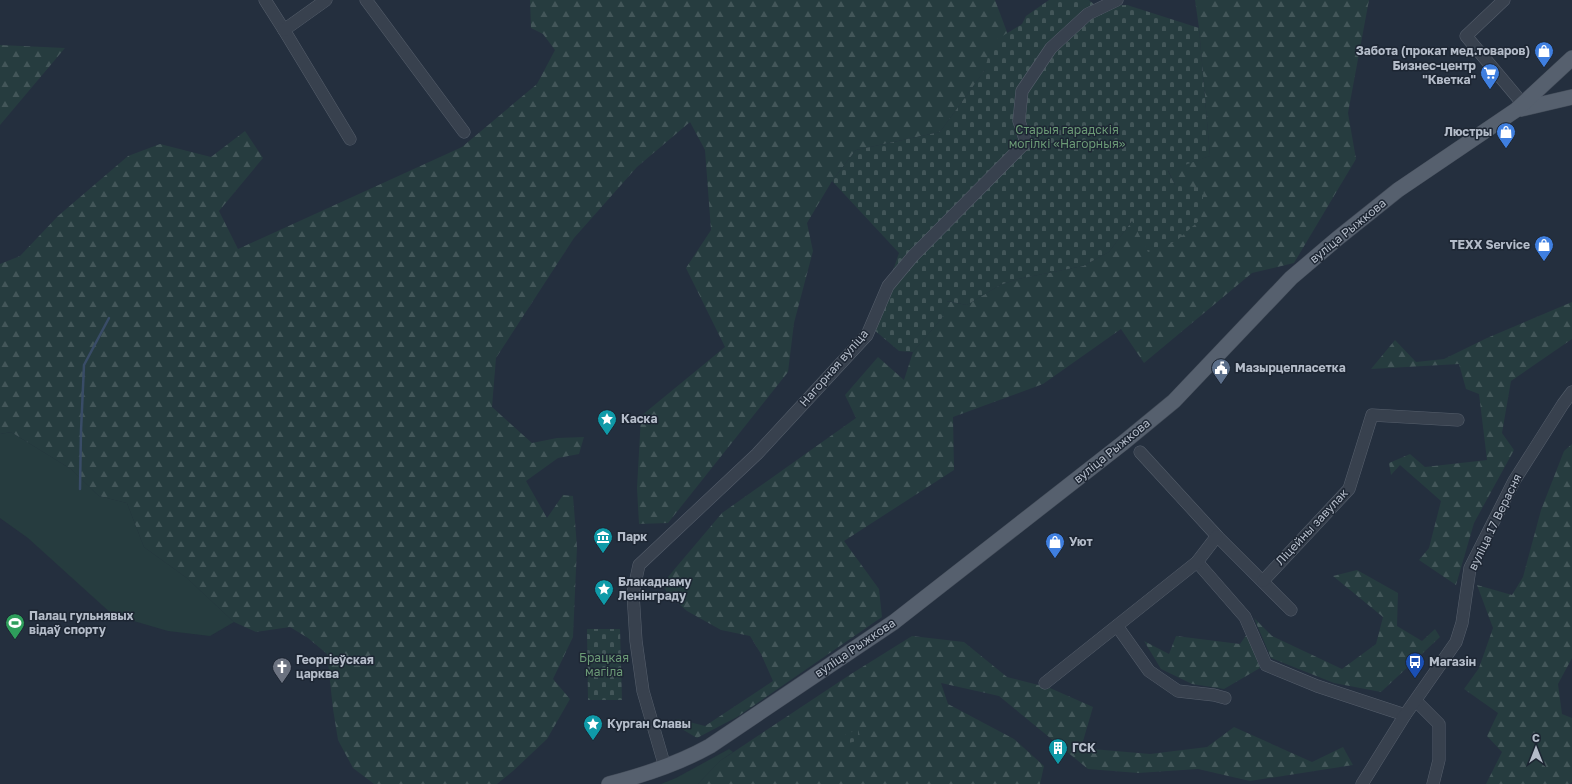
<svg xmlns="http://www.w3.org/2000/svg" width="1572" height="784" viewBox="0 0 1572 784" font-family="'Golos Text',sans-serif">
  <style>
    .green { fill: #263c3f }
    .forest { fill: url(#forest-firs) }
    .cemetery { fill: url(#cemetery-stones) }
    .lines { fill: none; stroke-linecap: round; stroke-linejoin: round }
    .stream { stroke: #394c67; stroke-width: 2.5 }
    .minor-casing { stroke: #565f6c; stroke-width: 13 }
    .major-casing { stroke: #414a57; stroke-width: 16 }
    .minor { stroke: #38414e; stroke-width: 12 }
    .major { stroke: #56606e; stroke-width: 15 }
    .labels { text-anchor: middle; stroke-width: 3; stroke-linejoin: round; paint-order: stroke }
    .poi-label { font-size: 12px; font-weight: bold; fill: #b4bcc9; stroke: #1d2633; text-anchor: start }
    .park-label { font-size: 12px; fill: #6b9a76; stroke: #1d2633 }
    .street-label { font-size: 12px; fill: #b4bcc9; stroke: #1d2633 }
  </style>
  <defs>
    <pattern id="forest-firs" width="22" height="20" patternUnits="userSpaceOnUse"><rect width="22" height="20" fill="#263c3f"/><path d="M5 1l3.5 6h-7zM16 11l3.5 6h-7z" fill="#435659"/></pattern>
    <pattern id="cemetery-stones" width="16" height="16" patternUnits="userSpaceOnUse"><rect width="16" height="16" fill="#263c3f"/><path d="M2 7V4a2 2 0 0 1 4 0v3zM10 15v-3a2 2 0 0 1 4 0v3z" fill="#435659"/></pattern>
  </defs>
  <rect width="100%" height="100%" fill="#242f3e"/>
  <!-- green -->
  <g class="green">
    <path d="M11,432L71,469L99,496L127,503L144,547L187,578L234,622L210,636L168,631L113,615L28,538L0,518V434Z"/>
    <path d="M729,749L733,752L720,761L698,784H661L676,778Z"/>
  </g>
  <!-- forest -->
  <g class="forest">
    <path d="M530,0H995L1010,40L985,70L940,132L856,150L832,181L807,223L813,251L794,323L788,372L668,523L639,524L637,488L641,416L725,347L686,268L711,230L705,150L690,122L637,167L574,238L496,358L492,407L532,443L557,438L584,437L579,454L558,458L526,481L547,518L563,495L573,496L577,547L573,637L553,679L570,699L547,739L513,771L497,784H374L353,768L338,740L333,709L327,654L308,638L290,627L256,632L234,622L187,578L144,547L127,503L99,496L71,469L11,432L0,434V264L20,256L58,216L128,156L160,144L211,157L245,131L263,158L219,211L238,249L462,147L537,84L555,50L543,34L531,28Z"/>
    <path d="M1195,0H1369L1348,113L1356,159L1294,263L1252,273L1144,363L1121,329L1043,384L953,417L954,470L844,541L879,589L882,617L737,717L697,738L670,722L678,719L705,726L773,681L761,654L750,636L721,630L687,611L668,594L662,584L722,513L856,418L845,395L878,357L904,380L913,352L942,318L946,301L967,305L1000,285L1018,279L1083,266L1109,252L1132,221L1175,185L1168,170L1210,156L1199,28Z"/>
    <path d="M0,45L65,48L0,125Z"/>
    <path d="M1572,302V339L1511,381L1502,433L1514,450L1474,523L1456,585L1419,560L1429,548L1441,501L1400,465L1391,475L1389,463L1410,454L1425,467L1487,460L1479,394L1466,389L1459,364L1371,369L1395,340L1416,362L1444,359L1487,338Z"/>
    <path d="M1572,444V658L1558,684L1562,714L1572,718V782L1569,784H1486L1502,752L1487,736L1498,713L1464,689L1479,668L1493,628L1477,585L1512,595L1523,577L1541,510L1564,451Z"/>
    <path d="M1357,570L1398,593L1397,626L1422,641L1435,629L1440,637L1381,692L1334,683L1271,658L1254,618L1272,636L1342,669L1376,644L1383,617L1333,576Z"/>
    <path d="M1247,634L1260,668L1224,689L1192,684L1161,669L1144,641L1169,654L1176,636L1240,644Z"/>
    <path d="M912,636L964,642L1007,677L1050,688L1093,707L1081,748L1150,754L1207,747L1234,727L1312,762L1343,747L1353,765L1250,781L1198,769L1138,773L1088,769L999,696L941,683L948,704L1014,739L1044,766L1040,784H698L720,761L851,674Z"/>
  </g>
  <!-- cemetery -->
  <g class="cemetery">
    <path d="M1049,0H1089L1096,6L1127,5L1199,28L1210,156L1168,171L1175,185L1204,188L1201,219L1175,242L1148,252L1132,221L1109,252L1083,266L1018,279L1000,285L967,305L947,301L942,318L913,352L899,351L873,329L899,253L832,181L856,150L940,132L985,70L991,43L1022,24L1026,16Z"/>
    <path d="M587,629H620L622,700H588Z"/>
    <path d="M858,729L861,740L844,744L843,736Z"/>
  </g>
  <g class="lines">
    <!-- stream -->
    <path class="stream" d="M80,489L81,431L84,365L109,318"/>
    <defs>
      <g id="minor">
        <path d="M265,0L284,30L350,139"/>
        <path d="M366,0L464,132"/>
        <path d="M1504,0L1466,36L1523,104"/>
        <path d="M284,30L326,0"/>
        <path d="M1140,452L1217,536L1291,610"/>
        <path d="M1197,562L1245,617L1266,665L1317,686L1405,715"/>
        <path d="M1263,581L1349,489L1372,415L1458,420"/>
        <path d="M1117,626L1149,671L1178,691L1214,695L1225,698"/>
        <path d="M1045,683L1197,562L1217,536"/>
        <path d="M1416,701L1439,724V760L1433,784"/>
        <path d="M665,767L643,691L636,641L633,593L639,565L757,454L867,335L888,286L913,256L1026,142L1019,121L1022,91L1051,48L1088,14L1117,0"/>
        <path d="M1362,784L1405,715L1456,642L1462,623L1470,568L1514,481L1563,404L1572,392"/>
      </g>
      <g id="major">
        <path d="M1521,109L1572,97"/>
        <path d="M609,784C644,775 678,764 710,746L894,622L1123,443L1174,401L1291,278L1338,238L1398,190L1516,110L1572,58"/>
      </g>
    </defs>
    <!-- minor casing -->
    <use href="#minor" class="minor-casing"/>
    <!-- major casing -->
    <use href="#major" class="major-casing"/>
    <!-- minor -->
    <use href="#minor" class="minor"/>
    <!-- major -->
    <use href="#major" class="major"/>
  </g>
  <!-- icons -->
  <defs>
    <symbol id="shop-pin" viewBox="-11 -11 22 30"><path d="M0 17L-7.5 6A9.5 9.5 0 1 1 7.5 6Z" fill="#3f7fe0" stroke="#1d2633"/><path d="M-5-2.5h2.3a2.7 3.5 0 0 1 5.4 0H5L5.5 6h-11ZM-1.5-2.5h3a1.5 2.3 0 0 0-3 0Z" fill="#fff"/></symbol>
    <symbol id="supermarket-pin" viewBox="-11 -11 22 30"><path d="M0 17L-7.5 6A9.5 9.5 0 1 1 7.5 6Z" fill="#3f7fe0" stroke="#1d2633"/><path d="M-6-5.5h2.5l.6 2H6L4.5 2H-2.5L-4.4-4H-6ZM-1.5 3.2a1.3 1.3 0 1 0 .1 0ZM3 3.2a1.3 1.3 0 1 0 .1 0Z" fill="#fff"/></symbol>
    <symbol id="civic-pin" viewBox="-11 -11 22 30"><path d="M0 17L-7.5 6A9.5 9.5 0 1 1 7.5 6Z" fill="#5c6f8a" stroke="#1d2633"/><path d="M-.6-6.5H3V-4.5H.6V-3L4-1V1h2V6H-6V1h2V-1L-.6-3ZM-1.2 2.5V6h2.4V2.5Z" fill="#fff"/></symbol>
    <symbol id="sight-pin" viewBox="-11 -11 22 30"><path d="M0 17L-7.5 6A9.5 9.5 0 1 1 7.5 6Z" fill="#0f9aa8" stroke="#1d2633"/><path d="M0-6L1.8-2.2L6-1.7L2.9 1.2L3.7 5.4L0 3.3L-3.7 5.4L-2.9 1.2L-6-1.7L-1.8-2.2Z" fill="#fff"/></symbol>
    <symbol id="museum-pin" viewBox="-11 -11 22 30"><path d="M0 17L-7.5 6A9.5 9.5 0 1 1 7.5 6Z" fill="#0f9aa8" stroke="#1d2633"/><path d="M0-6L6-3V-2H-6V-3ZM-5-1h2V3h-2ZM-1-1h2V3h-2ZM3-1h2V3H3ZM-6 4H6V6H-6Z" fill="#fff"/></symbol>
    <symbol id="stadium-pin" viewBox="-11 -11 22 30"><path d="M0 17L-7.5 6A9.5 9.5 0 1 1 7.5 6Z" fill="#2e9e5b" stroke="#1d2633"/><path d="M0-5a6.5 5 0 1 0 0 10a6.5 5 0 1 0 0-10ZM-3.5-1.8h7v3.6h-7Z" fill="#fff"/></symbol>
    <symbol id="bus-pin" viewBox="-11 -11 22 30"><path d="M0 17L-7.5 6A9.5 9.5 0 1 1 7.5 6Z" fill="#1a4fb4" stroke="#1d2633"/><path d="M-5-6H5V4H4V6H2V4H-2V6H-4V4H-5ZM-3.5-4V0h7V-4ZM-3.5 1.2v1.5H-2V1.2ZM2 1.2v1.5H3.5V1.2Z" fill="#fff"/></symbol>
    <symbol id="church-pin" viewBox="-11 -11 22 30"><path d="M0 17L-7.5 6A9.5 9.5 0 1 1 7.5 6Z" fill="#6b7280" stroke="#1d2633"/><path d="M-1.2-6h2.4v3.5h3.3v2.4h-3.3V6h-2.4V-.1h-3.3v-2.4h3.3Z" fill="#fff"/></symbol>
    <symbol id="building-pin" viewBox="-11 -11 22 30"><path d="M0 17L-7.5 6A9.5 9.5 0 1 1 7.5 6Z" fill="#0f9aa8" stroke="#1d2633"/><path d="M-4-6H4V6H1V3H-1V6H-4ZM-2.5-4.3h1.7v1.8h-1.7ZM.8-4.3h1.7v1.8H.8ZM-2.5-1h1.7V.8h-1.7ZM.8-1h1.7V.8H.8Z" fill="#fff"/></symbol>
  </defs>
  <g fill-rule="evenodd">
    <use href="#shop-pin" x="1533" y="40" width="22" height="30"/>
    <use href="#supermarket-pin" x="1479" y="62" width="22" height="30"/>
    <use href="#shop-pin" x="1495" y="121" width="22" height="30"/>
    <use href="#shop-pin" x="1533" y="234" width="22" height="30"/>
    <use href="#civic-pin" x="1210" y="357" width="22" height="30"/>
    <use href="#sight-pin" x="596" y="408" width="22" height="30"/>
    <use href="#museum-pin" x="592" y="526" width="22" height="30"/>
    <use href="#shop-pin" x="1044" y="531" width="22" height="30"/>
    <use href="#sight-pin" x="593" y="578" width="22" height="30"/>
    <use href="#stadium-pin" x="4" y="612" width="22" height="30"/>
    <use href="#bus-pin" x="1404" y="651" width="22" height="30"/>
    <use href="#church-pin" x="271" y="656" width="22" height="30"/>
    <use href="#sight-pin" x="582" y="713" width="22" height="30"/>
    <use href="#building-pin" x="1047" y="737" width="22" height="30"/>
  </g>
  <g class="labels">
    <!-- poi labels -->
    <g class="poi-label">
      <text x="1530" y="55" text-anchor="end">Забота (прокат мед.товаров)</text>
      <text x="1476" y="70" text-anchor="end">Бизнес-центр<tspan x="1476" dy="14">"Кветка"</tspan></text>
      <text x="1492" y="136" text-anchor="end">Люстры</text>
      <text x="1530" y="249" text-anchor="end">TEXX Service</text>
      <text x="1235" y="372">Мазырцепласетка</text>
      <text x="621" y="423">Каска</text>
      <text x="617" y="541">Парк</text>
      <text x="1069" y="546">Уют</text>
      <text x="618" y="586">Блакаднаму<tspan x="618" dy="14">Ленінграду</tspan></text>
      <text x="29" y="620">Палац гульнявых<tspan x="29" dy="14">відаў спорту</tspan></text>
      <text x="296" y="664">Георгіеўская<tspan x="296" dy="14">царква</tspan></text>
      <text x="1429" y="666">Магазін</text>
      <text x="607" y="728">Курган Славы</text>
      <text x="1072" y="752">ГСК</text>
    </g>
    <!-- park labels -->
    <g class="park-label">
      <text x="1067" y="134">Старыя гарадскія<tspan x="1067" dy="14">могілкі «Нагорныя»</tspan></text>
      <text x="604" y="662">Брацкая<tspan x="604" dy="14">магіла</tspan></text>
    </g>
    <!-- street labels -->
    <g class="street-label">
      <text transform="translate(1348 231) rotate(-39)" y="4">вуліца Рыжкова</text>
      <text transform="translate(834 368) rotate(-49)" y="4">Нагорная вуліца</text>
      <text transform="translate(1112 451) rotate(-39)" y="4">вуліца Рыжкова</text>
      <text transform="translate(1495 522) rotate(-64)" y="4">вуліца 17 Верасня</text>
      <text transform="translate(1312 527) rotate(-47)" y="4">Ліцейны завулак</text>
      <text transform="translate(855 648) rotate(-34)" y="4">вуліца Рыжкова</text>
    </g>
  </g>
  <!-- north arrow -->
  <g transform="translate(1536 748)" stroke="#1d2633" stroke-width="3" paint-order="stroke">
  <path d="M0-3L7 15L0 10L-7 15Z" fill="#b4bcc9"/>
  <text y="-6" font-size="11" font-weight="bold" text-anchor="middle" fill="#b4bcc9">С</text>
  </g>
</svg>
